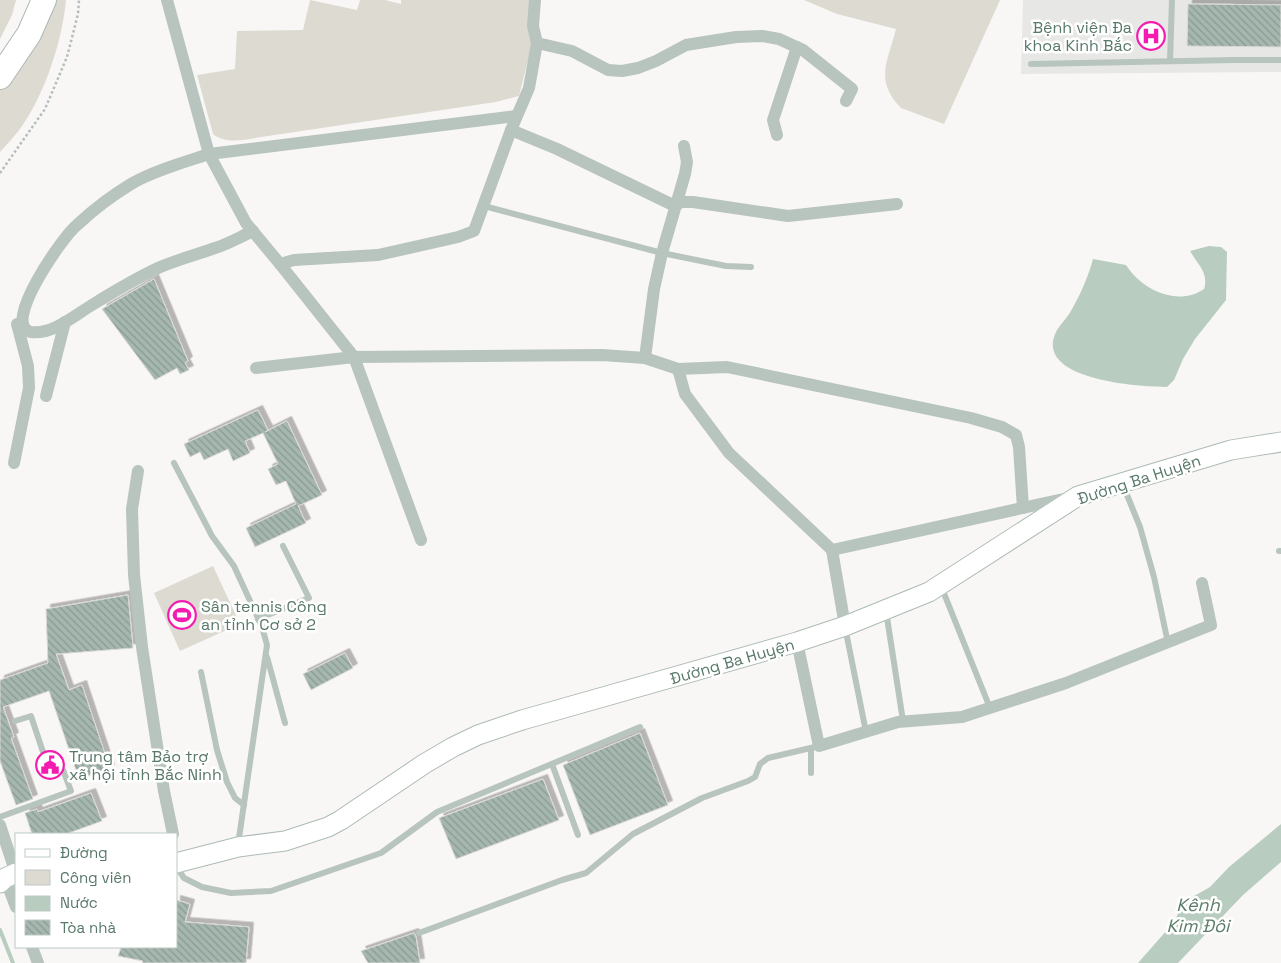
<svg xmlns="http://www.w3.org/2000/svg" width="1281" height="963" viewBox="0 0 1281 963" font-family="'Space Grotesk',sans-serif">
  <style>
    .built { fill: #e7e8e6 }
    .green { fill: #dddad2 }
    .water { fill: #b8ccbf }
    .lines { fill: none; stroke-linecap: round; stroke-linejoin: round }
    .stream { stroke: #b8ccbf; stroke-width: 4 }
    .building { fill: url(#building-back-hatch); stroke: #dbd9d8; filter: url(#shadow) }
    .secondary-casing { stroke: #acbbb4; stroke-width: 21 }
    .highway-casing { stroke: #acb8b3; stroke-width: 26 }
    .path { stroke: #b3bdb9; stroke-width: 2.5; stroke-dasharray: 2.5 2.5; stroke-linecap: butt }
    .lane { stroke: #b8c4be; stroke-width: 6 }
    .street { stroke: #b8c4be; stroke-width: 12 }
    .secondary { stroke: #fff; stroke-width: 19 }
    .highway { stroke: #fff; stroke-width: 24 }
    .labels { text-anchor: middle; stroke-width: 5; stroke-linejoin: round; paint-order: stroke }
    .poi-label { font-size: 16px; fill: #587869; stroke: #fff; text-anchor: start }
    .street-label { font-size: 16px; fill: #587869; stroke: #fff }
    .water-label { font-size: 18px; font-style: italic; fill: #5c7e68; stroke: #fff }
  </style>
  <defs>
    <pattern id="building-back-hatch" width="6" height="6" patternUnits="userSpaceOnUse" patternTransform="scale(1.25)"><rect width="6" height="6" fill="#a5b7ae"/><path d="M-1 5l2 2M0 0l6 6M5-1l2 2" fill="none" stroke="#899a92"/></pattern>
    <filter id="shadow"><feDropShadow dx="4.5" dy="-4.5" stdDeviation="0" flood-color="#0004"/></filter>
  </defs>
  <rect width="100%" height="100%" fill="#f9f7f6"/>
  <!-- built -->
  <path class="built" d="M1023,0H1281V72L1021,74Z"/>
  <!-- green -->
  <g class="green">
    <path d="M0,0H16L12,15L0,39Z"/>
    <path d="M50,0H66C62,42 45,94 20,129C14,137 7,144 0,152V90L10,79Z"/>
    <path d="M310,0L357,10L360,0H385L401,4V0H530L532,44L519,96L496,102L268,136C251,138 227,146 213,134L197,75L235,69L237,31L303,30Z"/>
    <path d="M804,0H1000L944,124L901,108C874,80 888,61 896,29L837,14Z"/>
    <path d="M213,566L240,624L180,651L154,593Z"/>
  </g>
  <!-- water -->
  <g class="water">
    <path d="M1209,246L1221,247L1227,252L1226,300L1195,339L1183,359L1174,380L1167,387C1141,387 1047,381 1053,341C1056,326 1066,321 1072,309C1081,293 1088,277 1093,259L1126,265C1142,290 1178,307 1204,289C1209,273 1198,265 1190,251Z"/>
    <path d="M1281,824V862L1243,895L1178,963H1138L1175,921L1182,903L1210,887L1229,867Z"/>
  </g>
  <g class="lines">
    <!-- stream -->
    <path class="stream" d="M0,930L13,963"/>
  </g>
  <!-- building -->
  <g class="building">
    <path d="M1188,4L1281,5V47L1187,46Z"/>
    <path d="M154,279L188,361L185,363L189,370L180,374L177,368L155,380L102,309Z"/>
    <path d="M258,410L268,430L265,432L287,421L322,495L298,506L306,523L255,547L246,528L296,504L286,481L276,485L268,469L278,464L263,433L245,441L250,453L233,461L228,449L204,460L200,452L190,457L184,444Z"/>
    <path d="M128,595L133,648L56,654L69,690L82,685L110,769L79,779L49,691L3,707L14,737L11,738L33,799L16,805L0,761V680L48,663L46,609Z"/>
    <path d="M345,653L353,668L311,690L303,674Z"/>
    <path d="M640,733L668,805L590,835L563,765Z"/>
    <path d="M543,779L559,820L456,859L439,818Z"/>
    <path d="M91,793L102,821L66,834H32L25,813L37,809L38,812Z"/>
    <path d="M176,900L190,904L185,922L249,927L246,963H142L143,961L118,956L121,947H176Z"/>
    <path d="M414,933L416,937L420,963H368L361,951Z"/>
  </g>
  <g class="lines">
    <defs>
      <g id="secondary">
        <path d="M176,863L238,847L285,841L328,827L341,820L424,764L453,747L478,735L522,720L797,642L845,626L929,592L1078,496L1231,450L1281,442"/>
        <path d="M0,883L5,878L16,873"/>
      </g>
      <path id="highway" d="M0,77L29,34L44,0"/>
    </defs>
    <!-- secondary casing -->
    <use href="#secondary" class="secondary-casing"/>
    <!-- highway casing -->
    <use href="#highway" class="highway-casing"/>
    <!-- path -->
    <path class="path" d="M0,173L45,109L67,57L78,14L79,0"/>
    <!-- lane -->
    <g class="lane">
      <path d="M1170,61L1172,0"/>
      <path d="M1031,64L1234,60H1281"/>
      <path d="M484,206L662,253L726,266L751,267"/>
      <path d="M174,463L212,536L234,566L262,627L267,645L238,845"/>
      <path d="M1123,485L1140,527L1154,577L1168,643"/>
      <path d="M1279,551H1281"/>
      <path d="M941,586L990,708"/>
      <path d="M886,611L903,721"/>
      <path d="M258,619L309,598L283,546"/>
      <path d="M845,627L866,732"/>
      <path d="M267,657L285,723"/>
      <path d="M201,672L217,750L227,782L235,798L244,805"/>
      <path d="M811,749V773"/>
      <path d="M552,764L578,835"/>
      <path d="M0,817L71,791L63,770L50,773L31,716L15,721"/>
      <path d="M179,865L180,872L184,878L202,887L231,893L271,891L381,853L437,812L640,727"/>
      <path d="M419,933L562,880L586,873L633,834L702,798L748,781L755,777L760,764L768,758L819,746"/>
    </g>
    <!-- street -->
    <g class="street">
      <path d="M167,0L209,154C185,162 153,171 131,184C113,195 93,210 77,225C63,236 0,326 31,332C52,335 74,316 92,305C113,292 135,279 158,268C176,260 196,255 215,248C228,244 240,237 253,231"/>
      <path d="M535,0L533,26L537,43L572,51L608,70L622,71L638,68L656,61L686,45L736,37L762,36L779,39L803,50L852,89L846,101"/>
      <path d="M516,116L209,154L246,223L280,264L354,357L602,355L645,358L678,369L685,394L729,453L832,550L1068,498"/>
      <path d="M511,130L557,149L675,206"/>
      <path d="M777,135L773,120L797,47"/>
      <path d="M675,206L681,202H693L788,216L897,204"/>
      <path d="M280,264L294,260L378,255L458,237L474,231L511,130L529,88L537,43"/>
      <path d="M645,358L654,289L662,253L685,174L687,162L684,146"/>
      <path d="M256,368L354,357L421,540"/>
      <path d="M678,369L727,367L971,418L1002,427L1016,435L1019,447L1023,508"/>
      <path d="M46,396L65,322"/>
      <path d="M14,463L29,388L28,366L17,324"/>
      <path d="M138,471L132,509L134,575L142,647L164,791L173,834"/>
      <path d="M832,550L845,626"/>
      <path d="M797,642L819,746L898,722L962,717L1066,683L1211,625L1202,583"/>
      <path d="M0,825L16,874"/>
      <path d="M5,878L16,907"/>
      <path d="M32,947L38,963"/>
    </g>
    <!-- secondary -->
    <use href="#secondary" class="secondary"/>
    <!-- highway -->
    <use href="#highway" class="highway"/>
  </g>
  <!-- icons -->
  <defs>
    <symbol id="hospital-ring" viewBox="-11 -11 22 22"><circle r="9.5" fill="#fff" stroke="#f41bb1" stroke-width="1.5"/><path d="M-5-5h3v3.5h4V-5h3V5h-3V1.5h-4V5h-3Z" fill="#f41bb1"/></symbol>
    <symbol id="stadium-ring" viewBox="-11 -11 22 22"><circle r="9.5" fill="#fff" stroke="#f41bb1" stroke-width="1.5"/><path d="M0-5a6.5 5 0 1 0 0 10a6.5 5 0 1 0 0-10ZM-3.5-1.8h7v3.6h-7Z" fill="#f41bb1"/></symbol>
    <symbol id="civic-ring" viewBox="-11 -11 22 22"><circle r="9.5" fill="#fff" stroke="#f41bb1" stroke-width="1.5"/><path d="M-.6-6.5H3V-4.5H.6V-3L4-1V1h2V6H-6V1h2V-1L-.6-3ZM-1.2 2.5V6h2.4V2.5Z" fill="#f41bb1"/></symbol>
  </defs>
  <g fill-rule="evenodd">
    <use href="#hospital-ring" x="1135" y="20" width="32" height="32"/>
    <use href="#stadium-ring" x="166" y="599" width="32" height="32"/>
    <use href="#civic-ring" x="34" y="749" width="32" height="32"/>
  </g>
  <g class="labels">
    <!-- poi labels -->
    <g class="poi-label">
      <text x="1132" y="33" text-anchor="end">Bệnh viện Đa<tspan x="1132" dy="18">khoa Kinh Bắc</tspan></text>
      <text x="201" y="612">Sân tennis Công<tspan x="201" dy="18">an tỉnh Cơ sở 2</tspan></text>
      <text x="69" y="762">Trung tâm Bảo trợ<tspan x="69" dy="18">xã hội tỉnh Bắc Ninh</tspan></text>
    </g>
    <!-- street labels -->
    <g class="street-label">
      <text transform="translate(1139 479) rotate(-18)" y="6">Đường Ba Huyện</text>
      <text transform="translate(732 661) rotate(-16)" y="6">Đường Ba Huyện</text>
    </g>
    <!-- water labels -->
    <g class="water-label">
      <text x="1198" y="911">Kênh<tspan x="1198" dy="21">Kim Đôi</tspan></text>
    </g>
  </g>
  <!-- legend -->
  <rect x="15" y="833" width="162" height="115" fill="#ffffff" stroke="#bcc9c3"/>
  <rect x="25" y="849" width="25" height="8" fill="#ffffff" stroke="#bcc9c3"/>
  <text x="60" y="858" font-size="15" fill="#587869">Đường</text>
  <rect x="25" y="870" width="25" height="15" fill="#dddad2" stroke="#bcc9c3"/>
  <text x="60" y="883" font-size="15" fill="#587869">Công viên</text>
  <rect x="25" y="896" width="25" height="15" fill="#b8ccbf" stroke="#bcc9c3"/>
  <text x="60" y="908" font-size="15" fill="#587869">Nước</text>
  <rect x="25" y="920" width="25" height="15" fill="url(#building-back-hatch)" stroke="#bcc9c3"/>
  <text x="60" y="933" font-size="15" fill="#587869">Tòa nhà</text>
</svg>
